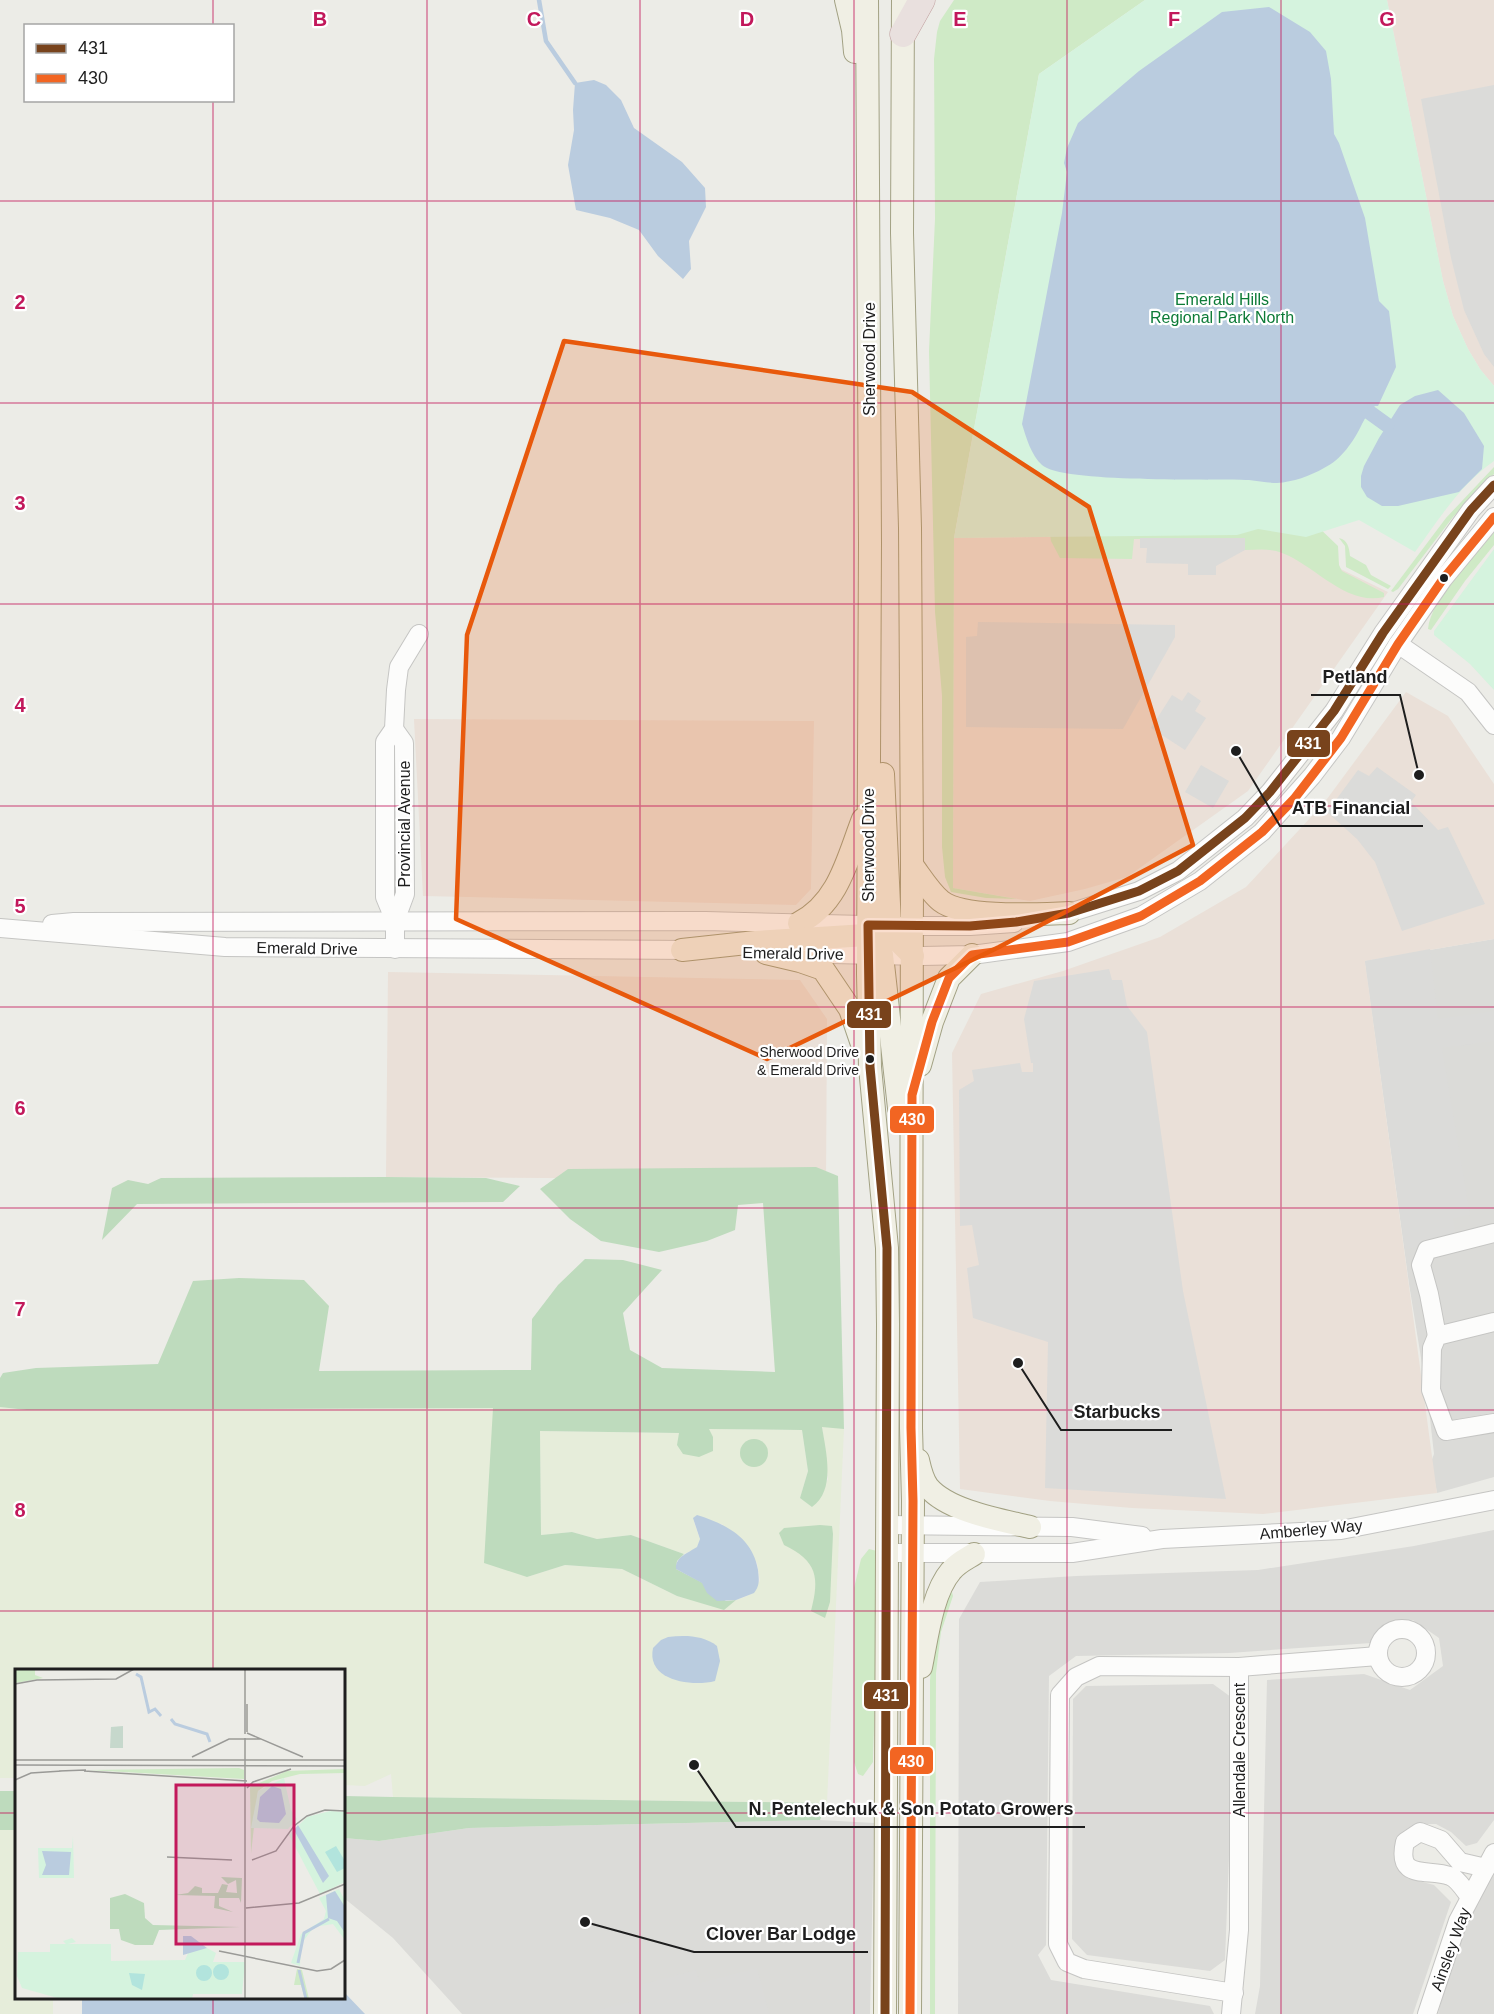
<svg xmlns="http://www.w3.org/2000/svg" width="1494" height="2014" viewBox="0 0 1494 2014" font-family="Arial,sans-serif">
  <style>
    .residential { fill: #dbdbd8 }
    .commercial { fill: #eae0d8 }
    .farmland { fill: #e6edda }
    .grass { fill: #cfeac6 }
    .forest { fill: #bedbbd }
    .park { fill: #d5f3de }
    .parking { fill: #dbdbd9 }
    .water { fill: #baccdf }
    .lines { fill: none; stroke-linecap: round; stroke-linejoin: round }
    .stream { stroke: #baccdf; stroke-width: 4.5 }
    .canal { stroke: #baccdf; stroke-width: 15 }
    .minor-casing { stroke: #c5c5c3; stroke-width: 20 }
    .major-casing { stroke: #a2a183; stroke-width: 24 }
    .highway-casing { stroke: #c19f9e; stroke-width: 27 }
    .minor { stroke: #fcfcfb; stroke-width: 18 }
    .major { stroke: #f0efe4; stroke-width: 22 }
    .highway { stroke: #e9e0de; stroke-width: 26 }
    .bus-1-casing { stroke: #fff; stroke-width: 14 }
    .bus-2-casing { stroke: #fff; stroke-width: 14 }
    .bus-1 { stroke: #78431c; stroke-width: 9 }
    .bus-2 { stroke: #f26522; stroke-width: 9 }
    .marked { fill: #e8590c; fill-opacity: 0.2; stroke: #e8590c; stroke-width: 4.5; stroke-linejoin: round }
    .grid { fill: none; stroke: #c2185b; stroke-width: 1.5; stroke-opacity: 0.55 }
    .bus-dot { fill: #1e1e1e; stroke: #fff; stroke-width: 2 }
    .labels { text-anchor: middle; stroke-width: 4.5; stroke-linejoin: round; paint-order: stroke }
    .bus-label { font-size: 14px; fill: #1e1e1e; stroke: #fff; text-anchor: end }
    .park-label { font-size: 16px; fill: #0d7b37; stroke: #fff }
    .street-label { font-size: 16px; fill: #1e1e1e; stroke: #fff }
    .inset-river { fill: none; stroke: #baccdf; stroke-width: 3 }
    .inset-road { fill: none; stroke: #9a9a97; stroke-width: 1.5 }
    .view { fill: #c2185b; fill-opacity: 0.15; stroke: #c2185b; stroke-width: 3 }
    .inset-edge { fill: none; stroke: #1e1e1e; stroke-width: 3 }
    .grid-label { font-size: 20px; text-anchor: middle; font-weight: bold; fill: #c2185b; stroke: #fff; stroke-width: 4.5; stroke-linejoin: round; paint-order: stroke }
    .leader { fill: none; stroke: #1e1e1e; stroke-width: 2 }
    .callout-dot { fill: #1e1e1e; stroke: #fff; stroke-width: 2 }
    .callout-label { font-size: 18px; text-anchor: middle; font-weight: bold; fill: #1e1e1e; stroke: #fff; stroke-width: 4.5; stroke-linejoin: round; paint-order: stroke }
    .line-badge { stroke: #fff; stroke-width: 2 }
    .badge-label { font-size: 16px; text-anchor: middle; font-weight: bold; fill: #fff }
  </style>
  <rect width="100%" height="100%" fill="#ecece7"/>
  <!-- residential -->
  <g class="residential">
    <path d="M1494,939V1477L1437,1493L1431,1462L1434,1454L1428,1401L1409,1284L1365,961Z"/>
    <path d="M1494,1530V1820L1477,1843L1466,1846L1451,1832L1436,1824H1421L1409,1828L1398,1841L1396,1863L1407,1878L1434,1885L1451,1902L1413,2014H1255L1260,1986L1267,1680L1364,1674L1410,1690L1443,1666L1439,1638L1413,1620L1392,1626L1371,1643L1229,1653L1076,1656L1049,1676L1046,1945L1038,1955L1051,1980L1210,2006L1214,2014H958L959,1619L980,1582L1076,1576L1258,1570L1414,1546Z"/>
    <path d="M1213,1684L1235,1700L1225,1960L1210,1971L1087,1955L1072,1939L1073,1699L1086,1686Z"/>
    <path d="M820,1820L874,1823L870,2014H462L393,1938L344,1898V1838L379,1841L469,1828Z"/>
    <path d="M1494,1872V2014H1438L1451,1961L1488,1881Z"/>
  </g>
  <!-- commercial -->
  <g class="commercial">
    <path d="M1387,0H1494V386L1480,369L1468,349L1453,316L1443,281Z"/>
    <path d="M1258,529L1388,592L1248,791L1127,877L1085,889L1030,901L953,888L954,538L1237,535Z"/>
    <path d="M1406,692L1448,716L1494,784V939L1365,961L1437,1493L1263,1514L1132,1508L1050,1501L960,1489L952,1053L981,994L1063,971L1160,937L1246,887L1324,803Z"/>
    <path d="M414,719L814,721L811,889L796,905L423,896Z"/>
    <path d="M388,972L800,980L827,1019L826,1180L386,1177Z"/>
  </g>
  <!-- farmland -->
  <g class="farmland">
    <path d="M0,1407L27,1410L494,1408L527,1577L565,1565L622,1569L677,1596L724,1609L736,1600L747,1596L760,1581L757,1563L722,1524L694,1522L700,1539L697,1548L684,1554L631,1535L597,1539L572,1532L541,1535L540,1431L679,1433L708,1429L802,1430L808,1471L800,1498L828,1480L822,1426L844,1429L827,1803L393,1797L391,1774L365,1786L344,1785V1670H16V1778H0Z"/>
    <path d="M0,1830H16V1998H53V2014H0Z"/>
  </g>
  <!-- grass -->
  <g class="grass">
    <path d="M954,0H1145L1039,74L954,538L953,888L1017,899L986,898L951,892L945,877L942,847V696L935,612L929,351L935,219L934,59L937,32L940,21Z"/>
    <path d="M1494,467V474L1453,517L1398,589L1393,592L1391,591L1446,518Z"/>
    <path d="M1315,524L1338,546L1339,565L1342,571L1384,593V597C1345,606 1315,565 1282,553C1271,548 1257,550 1245,550L1244,538L1134,539L1132,559L1060,558L1051,541L1050,534Z"/>
    <path d="M1494,532V545L1465,581L1431,630L1428,629C1431,599 1473,555 1494,532Z"/>
    <path d="M1339,538C1348,540 1349,548 1350,556L1366,565L1371,575L1391,586L1388,589L1346,567L1345,546Z"/>
    <path d="M869,1549L877,1551L878,1618L873,1756V1762L863,1776L858,1774L854,1762V1588L861,1559Z"/>
    <path d="M952,1592L953,1596L941,1632L936,1673L935,2014H930V1681C932,1649 939,1622 950,1593Z"/>
  </g>
  <!-- forest -->
  <g class="forest">
    <path d="M816,1167L838,1176L844,1429L822,1427C826,1452 836,1490 812,1507L800,1498L808,1471L802,1430L709,1429L713,1437V1451L699,1457L683,1454L677,1445L679,1433L540,1431L541,1535L572,1532L597,1539L631,1535L684,1554L677,1561L676,1569L703,1583L705,1587L726,1601L736,1600L724,1610L677,1596L622,1569L565,1565L527,1577L484,1563L493,1408L27,1410L0,1407V1378L3,1373L36,1368L158,1364L193,1281L239,1278L304,1280L329,1306L319,1371L531,1370L532,1319L558,1285L585,1259L623,1260L662,1270L623,1313L630,1350L662,1368L775,1372L763,1203L738,1205L735,1230L707,1241L659,1252L601,1241L570,1219L540,1189L568,1169Z"/>
    <path d="M386,1177L486,1178L520,1186L503,1202L137,1204L102,1240L112,1188L128,1180L148,1184L161,1178Z"/>
    <circle cx="754" cy="1453" r="14"/>
    <path d="M820,1525L832,1526L833,1534L830,1602L825,1618L811,1611C820,1577 817,1561 784,1545L779,1533L784,1528Z"/>
    <rect x="0" y="1791" width="16" height="39"/>
    <path d="M344,1796L393,1797L827,1803L820,1820L469,1828L379,1841L344,1838Z"/>
  </g>
  <!-- park -->
  <g class="park">
    <path d="M1145,0H1387L1443,281L1453,316L1468,349L1480,369L1494,386V461C1460,485 1439,519 1415,552L1359,520L1306,537L1258,529L1237,535L954,538L1039,74Z"/>
    <path d="M1494,549V690L1470,664L1434,635V631Z"/>
  </g>
  <!-- parking -->
  <g class="parking">
    <path d="M1494,85V367L1484,354L1464,310L1451,258L1421,99Z"/>
    <path d="M1140,538H1245V550L1216,566V575H1188V564L1146,563L1147,548H1140Z"/>
    <path d="M978,622L1175,625V637L1123,729L966,727V637L977,636Z"/>
    <path d="M1188,692L1201,701L1195,711L1206,718L1185,750L1151,728L1172,695L1182,701Z"/>
    <path d="M1201,765L1229,781L1213,808L1185,792Z"/>
    <path d="M1377,767L1416,795L1411,802L1438,830L1448,827L1485,904L1402,931L1375,862L1357,839L1327,812L1358,770L1369,776Z"/>
    <path d="M1430,949L1438,1019L1494,1011V1041L1442,1048L1470,1215L1453,1218L1456,1236L1405,1250L1365,961Z"/>
    <path d="M1109,969L1112,980H1122L1127,1006L1147,1032L1183,1291L1226,1499L1045,1488L1048,1342L973,1318L967,1268L979,1265L972,1225L960,1226L959,1090L974,1081L972,1070L1020,1063L1022,1072H1033V1063H1031L1024,1019L1034,981Z"/>
    <path d="M757,1968L769,2014H593L592,2012L643,1998L640,1985L696,1970L700,1983Z"/>
  </g>
  <!-- water -->
  <g class="water">
    <path d="M1269,7L1310,32L1326,51L1331,79L1334,134L1339,143L1365,218L1379,301L1389,311L1396,367L1378,406H1375C1368,412 1366,417 1362,424C1354,441 1341,460 1324,468C1310,476 1293,482 1277,483C1268,483 1258,481 1249,480C1215,479 1060,483 1042,465C1031,455 1026,437 1022,424L1062,213L1067,172L1064,163L1067,148L1078,123L1139,71L1222,12Z"/>
    <path d="M594,80L606,85L621,100L634,128L682,162L705,188L706,207L689,241L691,269L683,279L658,256L639,230L610,218L576,210L568,165L574,130L573,110L575,83Z"/>
    <path d="M1438,390L1464,413L1484,446L1482,469L1459,492L1398,506H1382L1367,497L1361,487V476L1364,466L1379,438L1400,405L1415,396Z"/>
    <path d="M697,1515C726,1524 753,1538 758,1570C759,1580 760,1585 754,1593L736,1600L717,1601L707,1593L702,1583L676,1569C675,1557 688,1553 697,1547L700,1539L693,1518Z"/>
    <path d="M668,1637C685,1635 703,1635 717,1646L720,1661L715,1681C692,1687 646,1681 653,1648L661,1640Z"/>
    <path d="M344,1992L365,2014H82V1998H344Z"/>
  </g>
  <g class="lines">
    <!-- stream -->
    <path class="stream" d="M539,0L546,41L575,83"/>
    <!-- canal -->
    <path class="canal" d="M1369,412L1387,425"/>
    <defs>
      <g id="minor">
        <path d="M1398,644L1468,692L1494,725"/>
        <path d="M394,729L404,743L405,894L395,921V949"/>
        <path d="M1056,915L1069,913L1139,891L1178,871L1245,818L1270,792L1334,711L1383,633L1471,510L1494,485"/>
        <path d="M395,921L385,897V742L394,729L396,690L399,667L419,634"/>
        <path d="M52,924L74,922L705,921L864,925"/>
        <path d="M901,926H970L1014,923"/>
        <path d="M0,928L225,947L693,950"/>
        <path d="M787,953L922,956L972,955L1068,942L1141,916L1200,881L1262,832L1312,776L1341,738L1398,644L1443,579L1494,517"/>
        <path d="M1494,1322L1437,1336L1432,1348L1431,1390L1446,1431L1494,1423"/>
        <path d="M1437,1336L1429,1294L1421,1265L1427,1250L1494,1233"/>
        <path d="M887,1525L1072,1527L1142,1536"/>
        <path d="M887,1553H1072L1162,1539L1341,1530L1494,1500"/>
        <circle cx="1402" cy="1653" r="24"/>
        <path d="M1470,1897C1465,1891 1458,1879 1450,1876C1427,1868 1396,1881 1405,1842L1420,1832L1441,1840L1460,1862L1486,1868"/>
        <path d="M1234,1993L1084,1969L1067,1962L1058,1944L1060,1695L1076,1677L1099,1666L1239,1667L1378,1656"/>
        <path d="M1231,2014L1239,1930V1667"/>
        <path d="M1427,2014L1458,1921L1494,1853"/>
      </g>
      <g id="major">
        <path d="M846,0L853,30L855,52"/>
        <path d="M867,0L870,543L868,974L870,1067L887,1248L888,1324L885,2014"/>
        <path d="M903,0L902,233L910,528L912,865L911,1428L913,1501L910,2014"/>
        <path d="M883,774L890,926L896,939L913,956"/>
        <path d="M912,865C921,877 930,892 941,901C964,919 1039,914 1069,913"/>
        <path d="M799,923C839,903 848,857 863,819"/>
        <path d="M876,937L882,955L899,1108"/>
        <path d="M682,950L756,942L882,934"/>
        <path d="M766,953L800,961L823,969L850,1009L863,1047"/>
        <path d="M920,1065L932,1022L949,978L972,955"/>
        <path d="M918,1460C920,1469 922,1479 928,1487C948,1511 1000,1520 1030,1527"/>
        <path d="M921,1667C927,1638 932,1593 951,1571C957,1563 966,1559 974,1554"/>
      </g>
      <path id="highway" d="M903,34L922,0"/>
    </defs>
    <!-- minor casing -->
    <use href="#minor" class="minor-casing"/>
    <!-- major casing -->
    <use href="#major" class="major-casing"/>
    <!-- highway casing -->
    <use href="#highway" class="highway-casing"/>
    <!-- minor -->
    <use href="#minor" class="minor"/>
    <!-- major -->
    <use href="#major" class="major"/>
    <!-- highway -->
    <use href="#highway" class="highway"/>
    <defs>
      <path id="bus-1" d="M885,2014L887,1248L870,1067L868,925L970,926L1016,922L1069,913L1139,891L1178,871L1245,818L1270,792L1334,711L1383,633L1471,510L1494,485"/>
      <path id="bus-2" d="M910,2014L913,1501L911,1428L912,1095L932,1022L949,978L972,955L1068,942L1141,916L1200,881L1262,832L1294,799L1341,738L1398,644L1443,579L1494,517"/>
    </defs>
    <!-- bus-1 casing -->
    <use href="#bus-1" class="bus-1-casing"/>
    <!-- bus-2 casing -->
    <use href="#bus-2" class="bus-2-casing"/>
    <!-- bus-1 -->
    <use href="#bus-1" class="bus-1"/>
    <!-- bus-2 -->
    <use href="#bus-2" class="bus-2"/>
  </g>
  <!-- marked area -->
  <path class="marked" d="M564,341L912,392L1089,507L1193,845L999,947L767,1059L456,919L467,635Z"/>
  <!-- grid -->
  <path class="grid" d="M213,0V26M427,0V2014M640,0V2014M854,0V2014M1067,0V2014M1281,0V2014M213,100V1670M0,201H1494M0,403H1494M0,604H1494M0,806H1494M0,1007H1494M0,1208H1494M0,1410H1494M0,1611H1494M0,1813H16M344,1813H1494M213,1998V2014"/>
  <!-- markers -->
  <g class="bus-dot">
    <circle cx="1444" cy="578" r="5"/>
    <circle cx="870" cy="1059" r="5"/>
  </g>
  <g class="labels">
    <!-- bus labels -->
    <g class="bus-label">
      <text x="859" y="1057">Sherwood Drive<tspan x="859" dy="18">&amp; Emerald Drive</tspan></text>
    </g>
    <!-- park labels -->
    <g class="park-label">
      <text x="1222" y="305">Emerald Hills<tspan x="1222" dy="18">Regional Park North</tspan></text>
    </g>
    <!-- street labels -->
    <g class="street-label">
      <text transform="translate(869 359) rotate(-90)" y="6">Sherwood Drive</text>
      <text transform="translate(404 824) rotate(-90)" y="6">Provincial Avenue</text>
      <text transform="translate(868 845) rotate(-90)" y="6">Sherwood Drive</text>
      <text transform="translate(307 948) rotate(1)" y="6">Emerald Drive</text>
      <text transform="translate(793 953) rotate(1)" y="6">Emerald Drive</text>
      <text transform="translate(1311 1529) rotate(-5)" y="6">Amberley Way</text>
      <text transform="translate(1239 1750) rotate(-90)" y="6">Allendale Crescent</text>
      <text transform="translate(1450 1949) rotate(-70)" y="6">Ainsley Way</text>
    </g>
  </g>
  <!-- overview -->
  <g transform="translate(15 1669)">
    <rect width="330" height="330" fill="#ecece7"/>
    <path d="M0,0H20V6L28,9L1,14ZM224,99L229,101V110L74,101ZM330,100V104L285,105L257,112L243,122L236,185L235,118L272,102ZM282,300L287,301L294,330H290L286,316H279Z" fill="#cfeac6"/>
    <path d="M206,208L227,209L226,234L224,229H204V237L218,243L199,239L200,227L160,226L173,224L180,217L187,219V224H203L207,215L213,216L211,223L222,224L221,211L213,215ZM110,225L129,234L130,249L138,256L226,258L144,261L138,276H120L106,271L104,260H95V229Z" fill="#bedbbd"/>
    <path d="M108,57V79H95L96,58Z" fill="#c6d8cc"/>
    <path d="M269,109L276,141L282,150L273,160L236,159L243,122ZM315,142L330,143V213L305,225L274,166L292,148ZM58,167L59,209H24L23,179H57ZM324,220L330,232V271L318,255L299,258L286,275L285,297L276,294L286,265L309,250L311,242L304,229ZM57,269L61,273L53,275H96V292L170,291L174,282L192,279L201,284L198,293H230L227,325H178L177,330H46L7,319L2,307L3,283H35V275H51L48,272Z" fill="#d5f3de"/>
    <path d="M321,177L330,192V199L322,203L310,183ZM198 303a8 8 0 1 1 16 0a8 8 0 1 1-16 0ZM181 304a8 8 0 1 1 16 0a8 8 0 1 1-16 0ZM114,304L130,305L127,321L117,316Z" fill="#b2e4dd"/>
    <path d="M257,117L266,120L271,145L264,154L245,153L242,150L245,128ZM283,156L314,207L308,214L279,161ZM27,182L56,183L54,206H27L31,196ZM320,222L330,238V264L322,252L313,249L311,226ZM168,267H176L192,279L168,286Z" fill="#baccdf"/>
    <path class="inset-river" d="M121,5L126,8L134,43L140,40L146,47M156,50L160,55L192,65L195,73M283,294L289,264L314,250M284,301L291,330"/>
    <path class="inset-road" d="M0,15L22,11L101,10L119,0M232,35V63M232,64L288,88M230,65V0M230,69V330M177,88L214,70H246M0,91H330M0,96L330,97M44,102L71,101M69,102L232,112M0,111L16,104L47,102M232,119L238,113L276,100M152,188L217,191M237,191L261,182L279,157L292,147L310,141L330,142M231,239L284,234L330,215M204,282L302,302L316,300L330,291"/>
    <path class="view" d="M161,116H279V275H161Z"/>
    <rect width="330" height="330" class="inset-edge"/>
  </g>
  <g class="grid-label">
    <text x="320" y="26">B</text>
    <text x="534" y="26">C</text>
    <text x="747" y="26">D</text>
    <text x="960" y="26">E</text>
    <text x="1174" y="26">F</text>
    <text x="1387" y="26">G</text>
    <text x="20" y="309">2</text>
    <text x="20" y="510">3</text>
    <text x="20" y="712">4</text>
    <text x="20" y="913">5</text>
    <text x="20" y="1115">6</text>
    <text x="20" y="1316">7</text>
    <text x="20" y="1517">8</text>
  </g>
  <!-- callouts -->
  <path class="leader" d="M1419 775L1400 695H1311M1236 751L1280 826H1423M1018 1363L1061 1430H1172M694 1765L736 1827H1085M585 1922L694 1952H868"/>
  <g class="callout-dot">
    <circle cx="1419" cy="775" r="6"/>
    <circle cx="1236" cy="751" r="6"/>
    <circle cx="1018" cy="1363" r="6"/>
    <circle cx="694" cy="1765" r="6"/>
    <circle cx="585" cy="1922" r="6"/>
  </g>
  <g class="callout-label">
    <text x="1355" y="683">Petland</text>
    <text x="1351" y="814">ATB Financial</text>
    <text x="1117" y="1418">Starbucks</text>
    <text x="911" y="1815">N. Pentelechuk &amp; Son Potato Growers</text>
    <text x="781" y="1940">Clover Bar Lodge</text>
  </g>
  <g class="line-badge">
    <rect x="1286" y="729" width="45" height="29" rx="6" fill="#78431c"/>
    <rect x="846" y="1000" width="46" height="29" rx="6" fill="#78431c"/>
    <rect x="889" y="1105" width="46" height="29" rx="6" fill="#f26522"/>
    <rect x="863" y="1681" width="46" height="29" rx="6" fill="#78431c"/>
    <rect x="889" y="1746" width="45" height="29" rx="6" fill="#f26522"/>
  </g>
  <g class="badge-label">
    <text x="1308" y="749">431</text>
    <text x="869" y="1020">431</text>
    <text x="912" y="1125">430</text>
    <text x="886" y="1701">431</text>
    <text x="911" y="1767">430</text>
  </g>
  <!-- legend -->
  <rect x="24" y="24" width="210" height="78" fill="#ffffff" stroke="#a5a5a5" stroke-width="1.5"/>
  <rect x="36" y="44" width="30" height="9" fill="#78431c" stroke="#a5a5a5" stroke-width="1.5"/>
  <text x="78" y="54" font-size="18" fill="#1e1e1e">431</text>
  <rect x="36" y="74" width="30" height="9" fill="#f26522" stroke="#a5a5a5" stroke-width="1.5"/>
  <text x="78" y="84" font-size="18" fill="#1e1e1e">430</text>
</svg>
